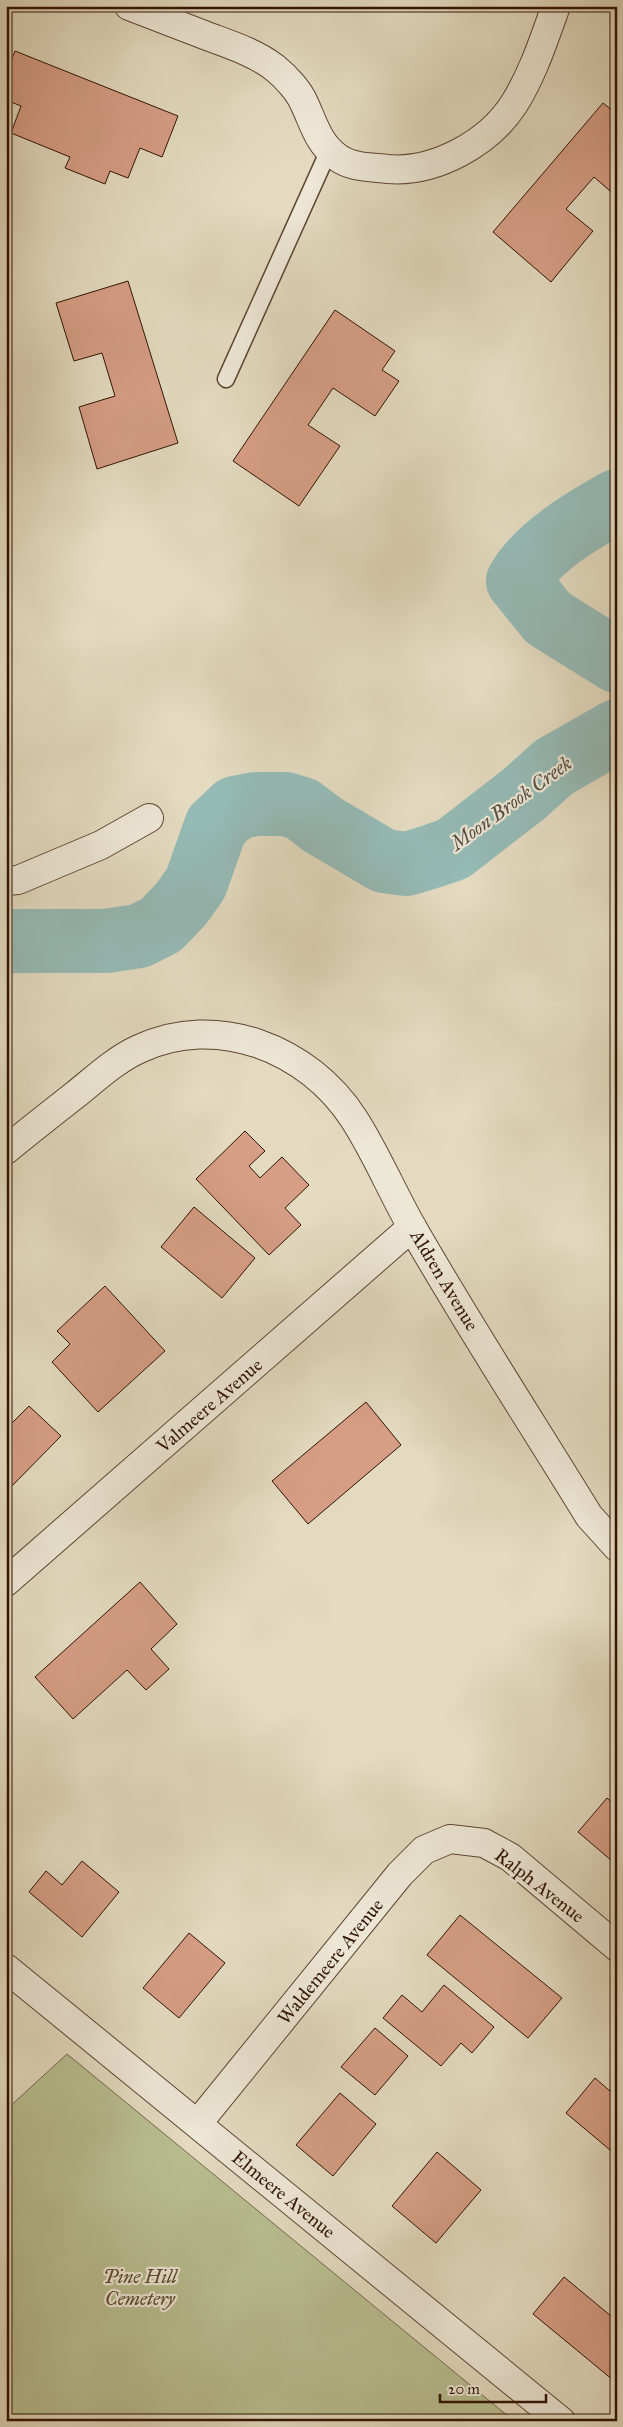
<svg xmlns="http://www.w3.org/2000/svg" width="623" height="2427" viewBox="0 0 623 2427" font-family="'IM FELL Great Primer',serif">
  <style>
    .green { fill: #b8be90; stroke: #74684a }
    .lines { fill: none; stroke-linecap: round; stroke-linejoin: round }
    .river { stroke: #95bab5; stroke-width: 64 }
    .building { fill: #d69e85; stroke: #301303 }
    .service-casing { stroke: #5d4532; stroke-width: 19 }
    .minor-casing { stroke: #5d4532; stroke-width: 30 }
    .service { stroke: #ede7d6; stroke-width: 16 }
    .minor { stroke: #ede7d6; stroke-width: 28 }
    .labels { text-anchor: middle; stroke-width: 4.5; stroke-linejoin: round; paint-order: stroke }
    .street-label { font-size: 19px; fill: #301303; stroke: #ede7d6 }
    .park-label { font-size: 19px; font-style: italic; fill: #59462d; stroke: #ede7d6 }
    .water-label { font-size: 20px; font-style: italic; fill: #534d41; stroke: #ede7d6 }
  </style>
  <rect width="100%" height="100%" fill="#e3dac0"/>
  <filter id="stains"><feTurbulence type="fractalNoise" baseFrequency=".004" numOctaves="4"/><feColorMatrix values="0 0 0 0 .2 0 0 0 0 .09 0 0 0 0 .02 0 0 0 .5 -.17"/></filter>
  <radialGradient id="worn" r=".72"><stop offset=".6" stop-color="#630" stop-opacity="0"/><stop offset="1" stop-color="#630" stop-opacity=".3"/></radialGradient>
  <!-- green -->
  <path class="green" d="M67,2054L514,2421H6V2110Z"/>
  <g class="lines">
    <!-- river -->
    <g class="river">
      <path d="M617,501C583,520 537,547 518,581L548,618L617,661"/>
      <path d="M6,941H106L139,936L161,925L181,904L196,883L216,826L235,808L256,804H286L302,809L323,825L384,861L407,864L433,856L453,849L524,794L554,767L617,731"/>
    </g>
  </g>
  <!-- building -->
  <g class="building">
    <path d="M15,51L178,116L162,157L140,148L128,178L110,171L105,184L65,168L70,157L11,133L21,106L6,100V73Z"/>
    <path d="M603,103L617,114V197L594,177L566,209L593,231L551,282L493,232Z"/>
    <path d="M128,281L178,443L97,469L79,407L115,396L102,353L74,361L56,303Z"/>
    <path d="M335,310L395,351L382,370L399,381L375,416L333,388L308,425L340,446L299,506L233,461Z"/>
    <path d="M245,1131L265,1151L249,1166L260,1178L282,1157L309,1185L285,1208L301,1225L269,1255L196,1179Z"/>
    <path d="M194,1207L255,1258L222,1298L161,1247Z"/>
    <path d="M105,1286L165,1351L98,1412L52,1362L70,1344L57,1331Z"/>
    <path d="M366,1402L401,1445L308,1524L272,1481Z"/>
    <path d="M29,1406L61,1436L8,1490L6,1488V1429Z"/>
    <path d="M140,1582L177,1624L151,1649L169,1669L146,1690L127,1670L73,1719L35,1677Z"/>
    <path d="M607,1798L617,1806V1855L612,1861L578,1832Z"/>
    <path d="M82,1861L119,1892L82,1937L29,1892L46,1871L62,1885Z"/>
    <path d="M460,1915L562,1998L528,2038L427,1955Z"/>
    <path d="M189,1933L225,1963L179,2018L143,1988Z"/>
    <path d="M444,1985L494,2027L472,2053L461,2043L441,2066L383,2018L402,1995L422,2012Z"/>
    <path d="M375,2028L408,2056L375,2095L341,2067Z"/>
    <path d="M595,2078L610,2091L617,2083L616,2155L566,2113Z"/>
    <path d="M340,2093L376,2124L333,2176L296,2145Z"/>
    <path d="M437,2152L481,2190L436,2243L392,2206Z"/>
    <path d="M564,2277L617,2321V2375L613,2380L533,2314Z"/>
  </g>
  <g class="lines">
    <defs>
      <path id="service" d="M226,379L329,150"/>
      <g id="minor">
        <path d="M129,6C155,16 181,26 207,36C231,45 256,53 275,68C286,77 299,91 304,103C314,124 318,143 337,157C352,168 370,167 388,169C435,173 489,143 514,104C533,74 544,39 556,6"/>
        <path d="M6,881L18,880L101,845L149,818"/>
        <path d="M6,1150C29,1131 52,1113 75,1095C95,1079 115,1060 139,1049C217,1012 309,1049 354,1119C376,1153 392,1192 412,1227C468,1325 530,1420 589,1516L617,1547"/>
        <path d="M6,1582L412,1227"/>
        <path d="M6,1968L561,2421"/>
        <path d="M198,2123L400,1874L424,1850L450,1839L484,1843L510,1857L617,1947"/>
      </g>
    </defs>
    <!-- service casing -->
    <use href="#service" class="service-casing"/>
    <!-- minor casing -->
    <use href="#minor" class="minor-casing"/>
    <!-- service -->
    <use href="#service" class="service"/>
    <!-- minor -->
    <use href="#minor" class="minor"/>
  </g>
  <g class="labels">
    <!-- street labels -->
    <g class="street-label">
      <text transform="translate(445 1280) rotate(59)" y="7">Aldren Avenue</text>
      <text transform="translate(209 1405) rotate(-41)" y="7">Valmeere Avenue</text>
      <text transform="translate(540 1885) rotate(38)" y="7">Ralph Avenue</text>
      <text transform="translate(330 1961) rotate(-51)" y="7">Waldemeere Avenue</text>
      <text transform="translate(284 2194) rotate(39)" y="7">Elmeere Avenue</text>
    </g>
    <!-- park labels -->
    <g class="park-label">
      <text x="140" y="2283">Pine Hill<tspan x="140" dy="22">Cemetery</tspan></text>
    </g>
    <!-- water labels -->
    <g class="water-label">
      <text transform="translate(511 803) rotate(-36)" y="7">Moon Brook Creek</text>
    </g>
  </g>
  <!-- margin -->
  <rect width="623" height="2427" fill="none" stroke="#e3dac0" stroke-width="25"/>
  <rect x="8" y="8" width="608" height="2412" fill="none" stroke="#301303" stroke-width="2.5"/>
  <rect x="12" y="12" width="598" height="2402" fill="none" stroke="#301303"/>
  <!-- scale -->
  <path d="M440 2394v8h106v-8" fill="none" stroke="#301303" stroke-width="2.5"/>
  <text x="448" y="2394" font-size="15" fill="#301303" stroke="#ede7d6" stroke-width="4" paint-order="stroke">20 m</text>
  <rect width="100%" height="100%" filter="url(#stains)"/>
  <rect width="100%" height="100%" fill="url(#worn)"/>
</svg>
